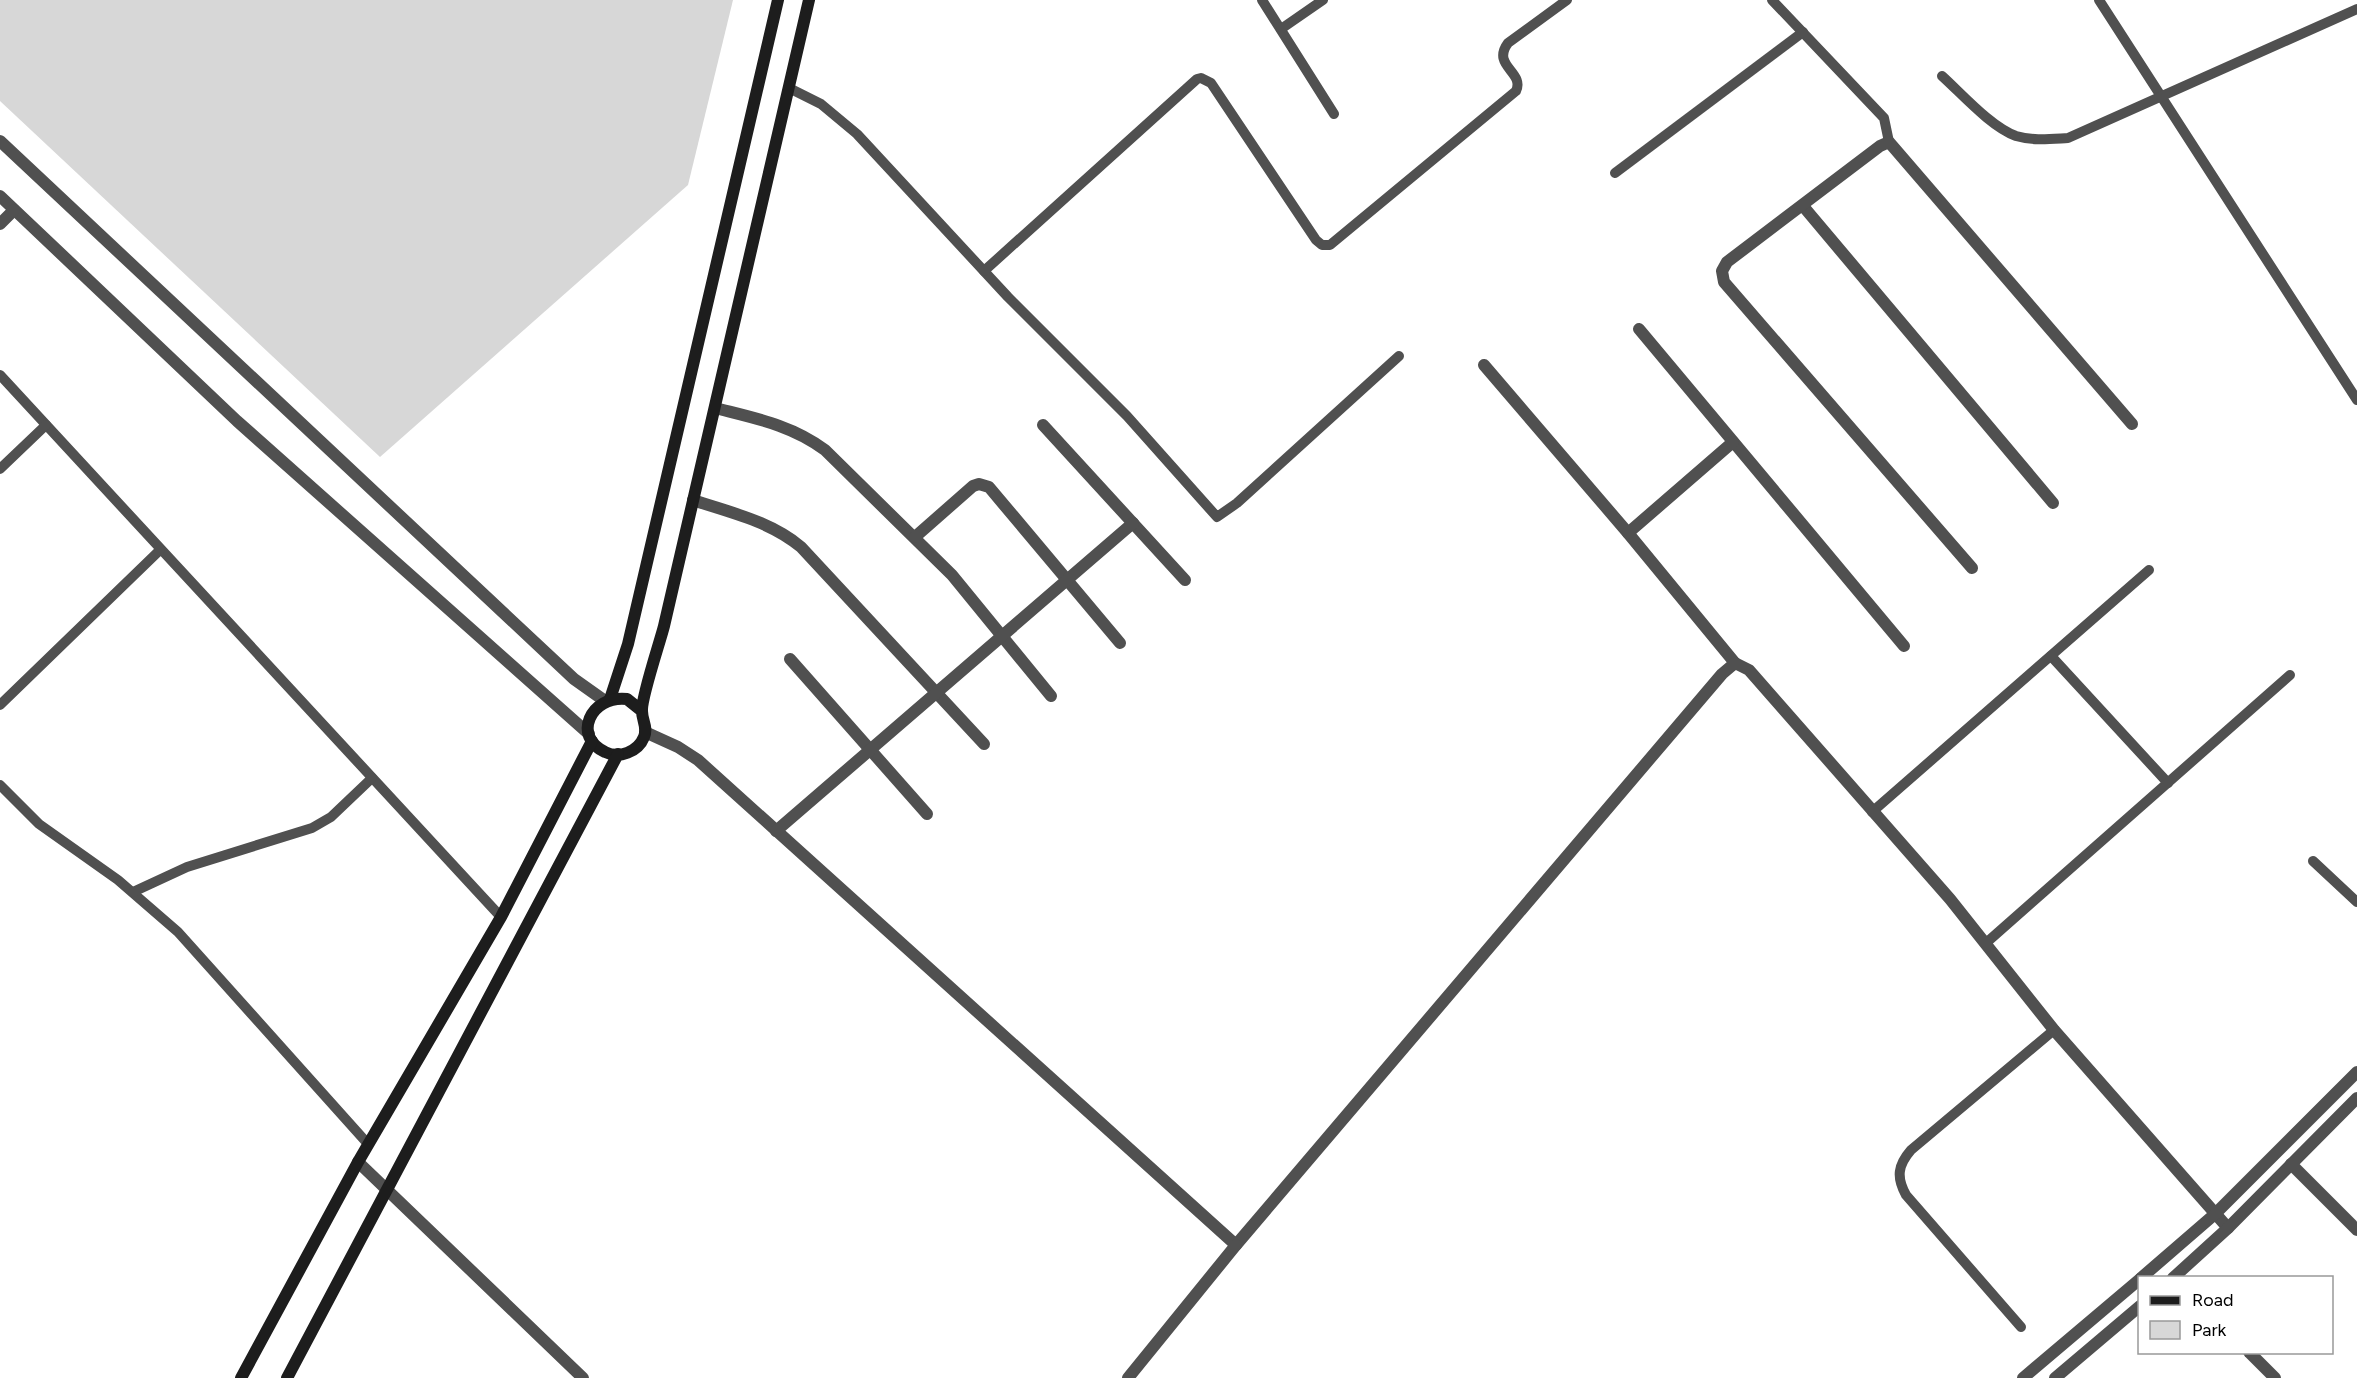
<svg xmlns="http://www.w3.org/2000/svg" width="2357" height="1378" viewBox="0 0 2357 1378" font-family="Figtree,sans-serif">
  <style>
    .green { fill: #d7d7d7 }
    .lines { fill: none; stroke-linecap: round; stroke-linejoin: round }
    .service { stroke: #505050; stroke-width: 10 }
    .minor { stroke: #505050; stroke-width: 12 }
    .secondary { stroke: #1d1d1d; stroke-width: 12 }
  </style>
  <rect width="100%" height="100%" fill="#fff"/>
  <!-- green -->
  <path class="green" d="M0,0H733L688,185L380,457L0,101Z"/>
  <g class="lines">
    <!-- service -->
    <g class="service">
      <path d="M1262,0L1334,114"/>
      <path d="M1772,0L1884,118L1889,142"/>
      <path d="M2099,0L2357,400"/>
      <path d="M1281,29L1323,0"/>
      <path d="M1942,76C1962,94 1991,127 2016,136C2033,141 2050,139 2068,138L2357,9"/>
      <path d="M789,88L821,104L857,134L1008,297L1127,416L1217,517L1237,503L1399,356"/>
      <path d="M1615,173L1803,32"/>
      <path d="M984,271L1197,79L1201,78L1211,83L1316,240L1322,245H1330L1516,91C1525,72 1491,66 1508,43L1567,0"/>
      <path d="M0,375L501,917"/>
      <path d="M0,469L46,425"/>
      <path d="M2051,656L2168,783"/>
      <path d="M0,705L160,550"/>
      <path d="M0,785L39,824L118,880L178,932L368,1144"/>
      <path d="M1872,812L2149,570"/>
      <path d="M2313,861L2357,902"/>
      <path d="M133,892L187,867L312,828L331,817L372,778"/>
      <path d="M1986,943L2290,675"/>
      <path d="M2021,1327L1906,1195C1896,1177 1898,1165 1911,1150L2054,1030"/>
    </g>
    <!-- minor -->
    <g class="minor">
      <path d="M0,141L574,679L605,701"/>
      <path d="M0,196L237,421L589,734"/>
      <path d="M1803,206L2053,503"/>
      <path d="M0,224L14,210"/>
      <path d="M1639,329L1904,646"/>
      <path d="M1484,365L1628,533L1735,663"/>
      <path d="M715,408C754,418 792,425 825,450L952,575L1051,696"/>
      <path d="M1043,425L1185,580"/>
      <path d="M693,500C731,513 770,521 801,547L984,744"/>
      <path d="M1628,533L1733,442"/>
      <path d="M915,537L973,486L979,484L989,487L1120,643"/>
      <path d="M1972,568L1724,282L1722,271L1727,262L1880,146L1889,142L2132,424"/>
      <path d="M790,659L927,814"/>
      <path d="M645,732L678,747L698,760L1236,1245L1722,674L1735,663L1749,670L1950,899L2054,1030L2228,1228"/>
      <path d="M776,831L1133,523"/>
      <path d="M358,1162L583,1378"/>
      <path d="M2291,1164L2357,1230"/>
      <path d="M2141,1278L2215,1214L2357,1072"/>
      <path d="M2173,1278L2228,1228L2357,1098"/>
      <path d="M2249,1352L2275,1378"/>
      <path d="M1128,1378L1236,1245"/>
      <path d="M2023,1378L2140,1279"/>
      <path d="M2055,1378L2140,1306"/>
    </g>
    <!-- secondary -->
    <g class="secondary">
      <path d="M610,699L628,644L778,0"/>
      <path d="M642,711L627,699C590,695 572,737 605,752C619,759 638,752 644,737C648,727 642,721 642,711C641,698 660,642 664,626L809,0"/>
      <path d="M241,1378L358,1162L501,917L592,741"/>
      <path d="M287,1378L618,754"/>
    </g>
  </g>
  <!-- legend -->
  <rect x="2138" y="1276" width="195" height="78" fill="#ffffff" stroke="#999999" stroke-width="1.5"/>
  <rect x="2150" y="1296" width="30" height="9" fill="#1d1d1d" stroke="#999999" stroke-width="1.5"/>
  <text x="2192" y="1306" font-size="18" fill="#000000">Road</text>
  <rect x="2150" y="1321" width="30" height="18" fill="#d7d7d7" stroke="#999999" stroke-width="1.5"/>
  <text x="2192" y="1336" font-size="18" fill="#000000">Park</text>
</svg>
